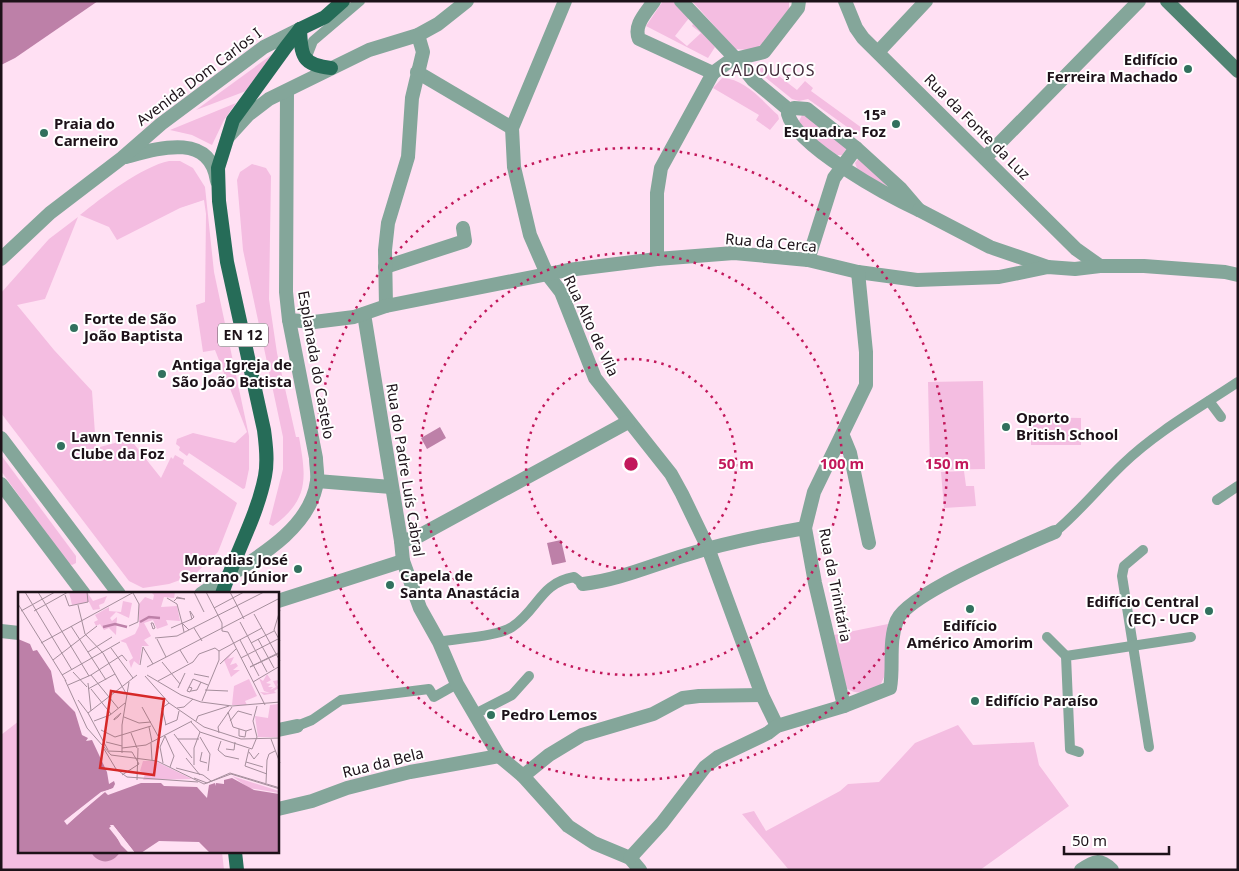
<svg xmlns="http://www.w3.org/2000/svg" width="1239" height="871" viewBox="0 0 1239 871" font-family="'Noto Sans',sans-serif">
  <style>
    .green { fill: #f4bde1; fill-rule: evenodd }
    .water { fill: #bd80a8 }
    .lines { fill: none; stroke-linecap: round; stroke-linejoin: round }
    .pedestrian { stroke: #84a69a; stroke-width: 10 }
    .minor { stroke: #84a69a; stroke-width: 14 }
    .tertiary { stroke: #84a69a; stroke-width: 14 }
    .secondary { stroke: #518473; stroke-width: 14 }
    .primary { stroke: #266c58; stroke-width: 14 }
    .ring { fill: none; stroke: #c2185b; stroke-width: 2.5; stroke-dasharray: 2.5 5 }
    .poi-dot { fill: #32715e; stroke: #fff; stroke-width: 2 }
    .labels { text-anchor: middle; stroke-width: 4; stroke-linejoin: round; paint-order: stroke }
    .shield { fill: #fff; stroke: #61595e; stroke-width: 1 }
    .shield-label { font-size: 14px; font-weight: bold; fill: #1d1219 }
    .poi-label { font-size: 15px; font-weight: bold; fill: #1d1219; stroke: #fff; text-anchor: start }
    .street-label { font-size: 15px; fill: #1d1219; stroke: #fff }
    .neighbourhood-label { font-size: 16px; letter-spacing: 1px; fill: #422b3a; stroke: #fff }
    .inset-river { fill: none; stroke: #bd80a8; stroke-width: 2.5 }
    .inset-road { fill: none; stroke: #a58e9c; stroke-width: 1 }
    .view { fill: #d62828; fill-opacity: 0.15; stroke: #d62828; stroke-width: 2.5 }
    .inset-edge { fill: none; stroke: #1d1219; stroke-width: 2.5 }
    .centre { fill: #c2185b; stroke: #fff; stroke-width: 2.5 }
    .ring-label { font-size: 15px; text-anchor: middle; font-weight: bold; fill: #c2185b; stroke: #fff; stroke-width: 4; stroke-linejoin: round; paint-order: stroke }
  </style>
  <rect width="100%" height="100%" fill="#ffe0f3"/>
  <!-- green -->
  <g class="green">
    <path d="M663,1H675L715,47L708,58L646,26ZM689,18L693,24L692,26L701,33L687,46L675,36Z"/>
    <path d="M692,1H789V10L763,46L749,50L735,49Z"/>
    <path d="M274,53L246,91L196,110Z"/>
    <path d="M760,66H766L797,90L805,81L813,88L811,91L862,128L857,134L808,99L799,101L792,99L760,73L758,70Z"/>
    <path d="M722,78C746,79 761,100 778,115L779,119L770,130L756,120L759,115L713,88Z"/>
    <path d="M236,103L224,120L212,145L192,135L170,130Z"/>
    <path d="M802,115L813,119L847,148L842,155H837L808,134L798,123Z"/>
    <path d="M859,158L900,193L858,171L855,163Z"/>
    <path d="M169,161H180L193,168L205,187L214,272L249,436V469L245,488L243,489L189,453L187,456L179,450L180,447L176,444L177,439L193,433L235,443L247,432L215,350L203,352L196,305L205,302L206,214L204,200L180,208L117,240L109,227L80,215C101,198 143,166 169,161Z"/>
    <path d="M252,164L266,168L271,176L269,299L277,353L296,437H299C306,477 310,499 273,526L269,524L283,469V437L243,250L237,180L240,172Z"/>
    <path d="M78,217L45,299L17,305L54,350L92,391L96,448L130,439L161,478L171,457L173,459L175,455L184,460L183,464L237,503L218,552L194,575L169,584L143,588L129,581L1,413V293L49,239Z"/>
    <path d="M983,381L985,469L930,470L928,382Z"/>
    <path d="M1031,417L1081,418V445H1031Z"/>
    <path d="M1,455L76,556V563L72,565L68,563L1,471Z"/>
    <path d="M964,471L966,486H974L976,506L944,508L941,472Z"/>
    <path d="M888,624L885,675L880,686C867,692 858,696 846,688L834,635Z"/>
    <path d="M19,721V852H222L224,870H1V735Z"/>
    <path d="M958,725L973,745L1034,742L1039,765L1069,806L980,870H789L742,814L754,811L766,831L840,791L848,784L879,782L915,743Z"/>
  </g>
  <!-- water -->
  <g class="water">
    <path d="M1,1H98L15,58L1,65Z"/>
    <path d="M440,427L446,438L427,449L421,438Z"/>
    <path d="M561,540L566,562L552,565L547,543Z"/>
    <path d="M91,852H120C113,864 98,865 91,852Z"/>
  </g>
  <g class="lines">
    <!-- pedestrian -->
    <g class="pedestrian">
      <path d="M306,59L313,41L360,1"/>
      <path d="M1209,401L1221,417"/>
      <path d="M1217,500L1238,486"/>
      <path d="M1055,532C1080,511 1100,486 1123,464C1156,432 1199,408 1238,382"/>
      <path d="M1143,550L1124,566L1122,576L1149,747"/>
      <path d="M1047,637L1066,656"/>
      <path d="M439,642C459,638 496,637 512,627C538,610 540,583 574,577L583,584"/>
      <path d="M475,714L512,695L529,676"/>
      <path d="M297,726L312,720L341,700L429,689L434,697L457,684"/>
      <path d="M1079,752L1070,749L1066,656L1191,637"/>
    </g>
    <!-- minor -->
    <g class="minor">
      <path d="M565,1L512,128L514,167L530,235L547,274L561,292L595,378L671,474L682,494L708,548L762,695L777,726"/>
      <path d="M654,1C646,13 633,25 639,39L713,73L731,60L764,52L798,8L799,1"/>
      <path d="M681,1L736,59L753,80L789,110"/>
      <path d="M845,1L856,28L863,38L1076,249L1100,266"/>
      <path d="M878,52L926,1"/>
      <path d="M417,72L512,128"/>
      <path d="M794,108L807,109L856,148L901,189L919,210C888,196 796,146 788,114L789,110Z"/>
      <path d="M126,157C159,148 210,132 217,181"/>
      <path d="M985,158L1139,1"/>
      <path d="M919,210L990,247L1048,267"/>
      <path d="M1,259L50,213L122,158L161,124L264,47L300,29"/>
      <path d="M657,259V193L661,168L713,73"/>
      <path d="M808,260L834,178L856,148"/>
      <path d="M385,267L465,241L463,228"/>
      <path d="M386,306L385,250L388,223L408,157L412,98L423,52L418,35"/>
      <path d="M364,314L401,541L403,561L420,608L439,642L457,684L499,756L523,776L568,826L594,843L630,858L640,870"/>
      <path d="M289,320L314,322L354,317L386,306L568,270L657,259L734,253L808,260L858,272L917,280L999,277L1048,267L1075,269L1100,266H1144L1225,272L1238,275"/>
      <path d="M843,436L850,453L869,543"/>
      <path d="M1,438L119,594"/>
      <path d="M317,481L391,487"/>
      <path d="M1,484L84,594"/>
      <path d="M401,541L417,537L628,422"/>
      <path d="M583,584C619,580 652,565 686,555C725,543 765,535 805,528"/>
      <path d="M201,594C241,566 310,535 317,481C318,474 316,465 316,458L289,320L286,292L287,91"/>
      <path d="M278,601L403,561"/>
      <path d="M1,631L19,633"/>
      <path d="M844,706L815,583L805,528L814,492L866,385V352L858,272"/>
      <path d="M278,730L297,726"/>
      <path d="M523,776L549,755L582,735L653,714L683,698L699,696L762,695"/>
      <path d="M278,809L312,801L347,788L410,772L499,756"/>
      <path d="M630,858L662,823L705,767L718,757L768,733L777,726L844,706L890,688C894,666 888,642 897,620C909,593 1025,545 1055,532"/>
      <path d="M1081,870C1094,861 1100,858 1112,870"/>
    </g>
    <!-- tertiary -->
    <path class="tertiary" d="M228,137L248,115L269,99L369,50L418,35L438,24L467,1"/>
    <!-- secondary -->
    <path class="secondary" d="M1167,1L1238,71"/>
    <!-- primary -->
    <g class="primary">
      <path d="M300,29C301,56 302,65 331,68"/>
      <path d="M222,594C235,554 257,517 265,476C268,461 266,445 264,430L227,262L219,201L218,168L233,120L286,47L300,29L325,17L343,1"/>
      <path d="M235,852L237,870"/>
    </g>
  </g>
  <!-- distance rings -->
  <g class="ring">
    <circle cx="631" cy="464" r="105"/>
    <circle cx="631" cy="464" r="211"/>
    <circle cx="631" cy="464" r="316"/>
  </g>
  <!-- markers -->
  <g class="poi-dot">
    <circle cx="1188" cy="69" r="5"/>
    <circle cx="896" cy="124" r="5"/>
    <circle cx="44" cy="133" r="5"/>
    <circle cx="74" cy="328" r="5"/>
    <circle cx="162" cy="374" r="5"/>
    <circle cx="1006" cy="427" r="5"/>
    <circle cx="61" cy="446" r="5"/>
    <circle cx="298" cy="569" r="5"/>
    <circle cx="390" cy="585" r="5"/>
    <circle cx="970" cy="609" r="5"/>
    <circle cx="1209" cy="611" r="5"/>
    <circle cx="975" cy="701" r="5"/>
    <circle cx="491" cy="715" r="5"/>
  </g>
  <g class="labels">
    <!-- shield labels -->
    <rect class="shield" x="218" y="323.5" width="50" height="23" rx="4"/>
    <g class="shield-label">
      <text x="243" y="340">EN 12</text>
    </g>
    <!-- poi labels -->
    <g class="poi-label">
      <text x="1178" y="65" text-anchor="end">Edifício<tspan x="1178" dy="17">Ferreira Machado</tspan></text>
      <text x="886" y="120" text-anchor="end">15ª<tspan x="886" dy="17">Esquadra- Foz</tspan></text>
      <text x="54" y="129">Praia do<tspan x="54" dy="17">Carneiro</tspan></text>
      <text x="84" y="324">Forte de São<tspan x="84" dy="17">João Baptista</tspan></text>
      <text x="172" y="370">Antiga Igreja de<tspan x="172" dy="17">São João Batista</tspan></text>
      <text x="1016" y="423">Oporto<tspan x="1016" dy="17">British School</tspan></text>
      <text x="71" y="442">Lawn Tennis<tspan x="71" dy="17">Clube da Foz</tspan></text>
      <text x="288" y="565" text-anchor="end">Moradias José<tspan x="288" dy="17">Serrano Júnior</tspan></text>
      <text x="400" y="581">Capela de<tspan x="400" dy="17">Santa Anastácia</tspan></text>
      <text x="1199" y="607" text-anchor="end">Edifício Central<tspan x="1199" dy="17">(EC) - UCP</tspan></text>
      <text x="970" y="631" text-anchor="middle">Edifício<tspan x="970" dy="17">Américo Amorim</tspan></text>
      <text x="985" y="706">Edifício Paraíso</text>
      <text x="501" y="720">Pedro Lemos</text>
    </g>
    <!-- street labels -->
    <g class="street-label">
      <text transform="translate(199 77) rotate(-37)" y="5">Avenida Dom Carlos I</text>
      <text transform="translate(977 127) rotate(45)" y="5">Rua da Fonte da Luz</text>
      <text transform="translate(771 243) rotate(5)" y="5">Rua da Cerca</text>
      <text transform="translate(591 326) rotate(65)" y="5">Rua Alto de Vila</text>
      <text transform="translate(316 365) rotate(80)" y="5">Esplanada do Castelo</text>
      <text transform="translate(405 470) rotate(81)" y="5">Rua do Padre Luís Cabral</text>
      <text transform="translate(835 585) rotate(79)" y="5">Rua da Trinitária</text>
      <text transform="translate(383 763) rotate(-14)" y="5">Rua da Bela</text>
    </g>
    <!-- neighbourhood labels -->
    <g class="neighbourhood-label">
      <text x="768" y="76">CADOUÇOS</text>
    </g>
  </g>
  <!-- overview -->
  <g transform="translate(18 592)">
    <rect width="261" height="261" fill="#ffe0f3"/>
    <path d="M51,0H69L75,9L89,4L86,11L81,13L82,17L75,18L71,10L54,13ZM133,0H157L156,6L146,5L143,15L159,14L162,29L148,28L150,33L139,37L135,28L126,31L133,44L126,48L131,54H124L121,73L116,69L113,76L111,69L115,66L108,51L102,49L117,42L121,34V12L127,5L135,8L136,3ZM105,9L114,11L111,26L98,20L92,26L94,29L99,25L98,43L91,36L86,38L82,32L78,34L76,30L80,28L77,23L91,15V19L103,20ZM214,61L210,67L216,65L212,73L218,71L220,74L215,78H222L213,85L206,68ZM249,82L253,88L248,91L253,92L250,95H255L252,98L258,95L255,89L261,88L259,93L261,96L256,99L258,101L246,103L242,100L252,101L246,99L241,86L245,89ZM231,87L239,104L227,109L229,113H214L216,94ZM260,112L261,145H240L237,124L250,126L252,113ZM125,169H137L174,187L125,188L127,182L122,179ZM214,184L261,199V201L231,196Z" fill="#f4bde1"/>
    <path d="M0,47L12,52L15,59L19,58L33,79L37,100L57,120L64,143L70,146L68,149L74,148L89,180L91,192L96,189L97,192L95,196L83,201L53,224L49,232L87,200L90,203L123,191H143L146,194L179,195L189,206L191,193L197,191L198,194V191L206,192V188L214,186L236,198L261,202V261H192L181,250L141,249L123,261H117L95,233L91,236L111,261H0Z" fill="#bd80a8"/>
    <path d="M100,195L84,201L49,233L46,229L83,200ZM92,233H95L117,261H111L103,253Z" fill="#ffe0f3"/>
    <path class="inset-river" d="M122,30L131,25L142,26M85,35L97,32L109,35"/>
    <path class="inset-road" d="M7,0L54,78M20,0L71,84M176,0L186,20M188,0L204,31V39L210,40M212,0L226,27M47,3L51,14L70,10L69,0M149,6L159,12L164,31M156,9L159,6V5L167,7L158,6M0,12L48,89M60,13L67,42L85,61L109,103M196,16L226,0M262,18L256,38L262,49M3,19L37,0M16,19L50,0M172,19L176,25L174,27L172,20ZM236,22L262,69M222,30L249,80M133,31H135L137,36L135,37ZM53,34L88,88M111,34L120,30L121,12L115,1M153,36L174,27M176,36L184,49M166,40L164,31L171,38M210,40L247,113M137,46L159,44L246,0M139,47L148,65M240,47L256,76M222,48L241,84M23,51L116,0M233,51L256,39M125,55L135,72M93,56L115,86M162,58L170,71M201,59L244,36M70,60L94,45M262,60L232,75L262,61M223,66L260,47M35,68L79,34M144,70L162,92M202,72L218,57M122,73L125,55M129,75L262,6M55,80L69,95M176,82L191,85M44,83L102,50M73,83L100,116M129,83L163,103L183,110L214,114L262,110M127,84L151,111L186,135L223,147L262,146M47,88L69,136L93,163L139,169L186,192L213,182L262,197M140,89L175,70L181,62L197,56L201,59V68L184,109M235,90L262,74M70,91L73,119M50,93L73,83L104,63L109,69M171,95L174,96L172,100L169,99L175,87L190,93M160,96L167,81M70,97L97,82M73,97L93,122M187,98L210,99M173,99L179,98L183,90M60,108L70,121L119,83M124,115L140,144M159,116L166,115L175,107M210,120L215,135L228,139L234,137M70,121L90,158M103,121L100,125L96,128V127ZM106,125L121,131L133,130M76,129L92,123L107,111M178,129L180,124L211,114M212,129L220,119L234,123M173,130L182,140L176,156V173M147,133L159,128L161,119M148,133L144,116L151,111M131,135L134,150M221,137V144L227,145L228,139M83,138L97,145L133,134M182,140L234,157L239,145L235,129L239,114M113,141L119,156M201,141L200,135L214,115M156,142L174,166M147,144L156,164L152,175M182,145L192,162L190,179M160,147H181M253,147L262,171M203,149L200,158L207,164L221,167M88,150L104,154M133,151L134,168M104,156L128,153L174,129M86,157L98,177L109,185L180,190M208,157L216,158L217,150M231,157L227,174L249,182M90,159L114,160L121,172M184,160L182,169L189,171M231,160L236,167L241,161M104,161V133L111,90M168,166L182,183M228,170L245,175M145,171L142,155L147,144M158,176L185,183L193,189M104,183L121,172M176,186L189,191L212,181L262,196M119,188L120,156M248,191L249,168L251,162L257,159"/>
    <path class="view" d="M93,99L146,107L136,183L82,176Z"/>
    <rect width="261" height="261" class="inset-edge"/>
  </g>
  <circle cx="631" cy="464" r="8" class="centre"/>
  <g class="ring-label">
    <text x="736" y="469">50 m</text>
    <text x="842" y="469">100 m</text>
    <text x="947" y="469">150 m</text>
  </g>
  <!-- border -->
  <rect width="1239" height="871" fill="none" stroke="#1d1219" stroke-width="5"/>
  <!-- scale -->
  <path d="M1064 846v8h105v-8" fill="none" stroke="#1d1219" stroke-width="2.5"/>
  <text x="1072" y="846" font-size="15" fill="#1d1219" stroke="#ffffff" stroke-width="4" paint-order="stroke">50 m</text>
</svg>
